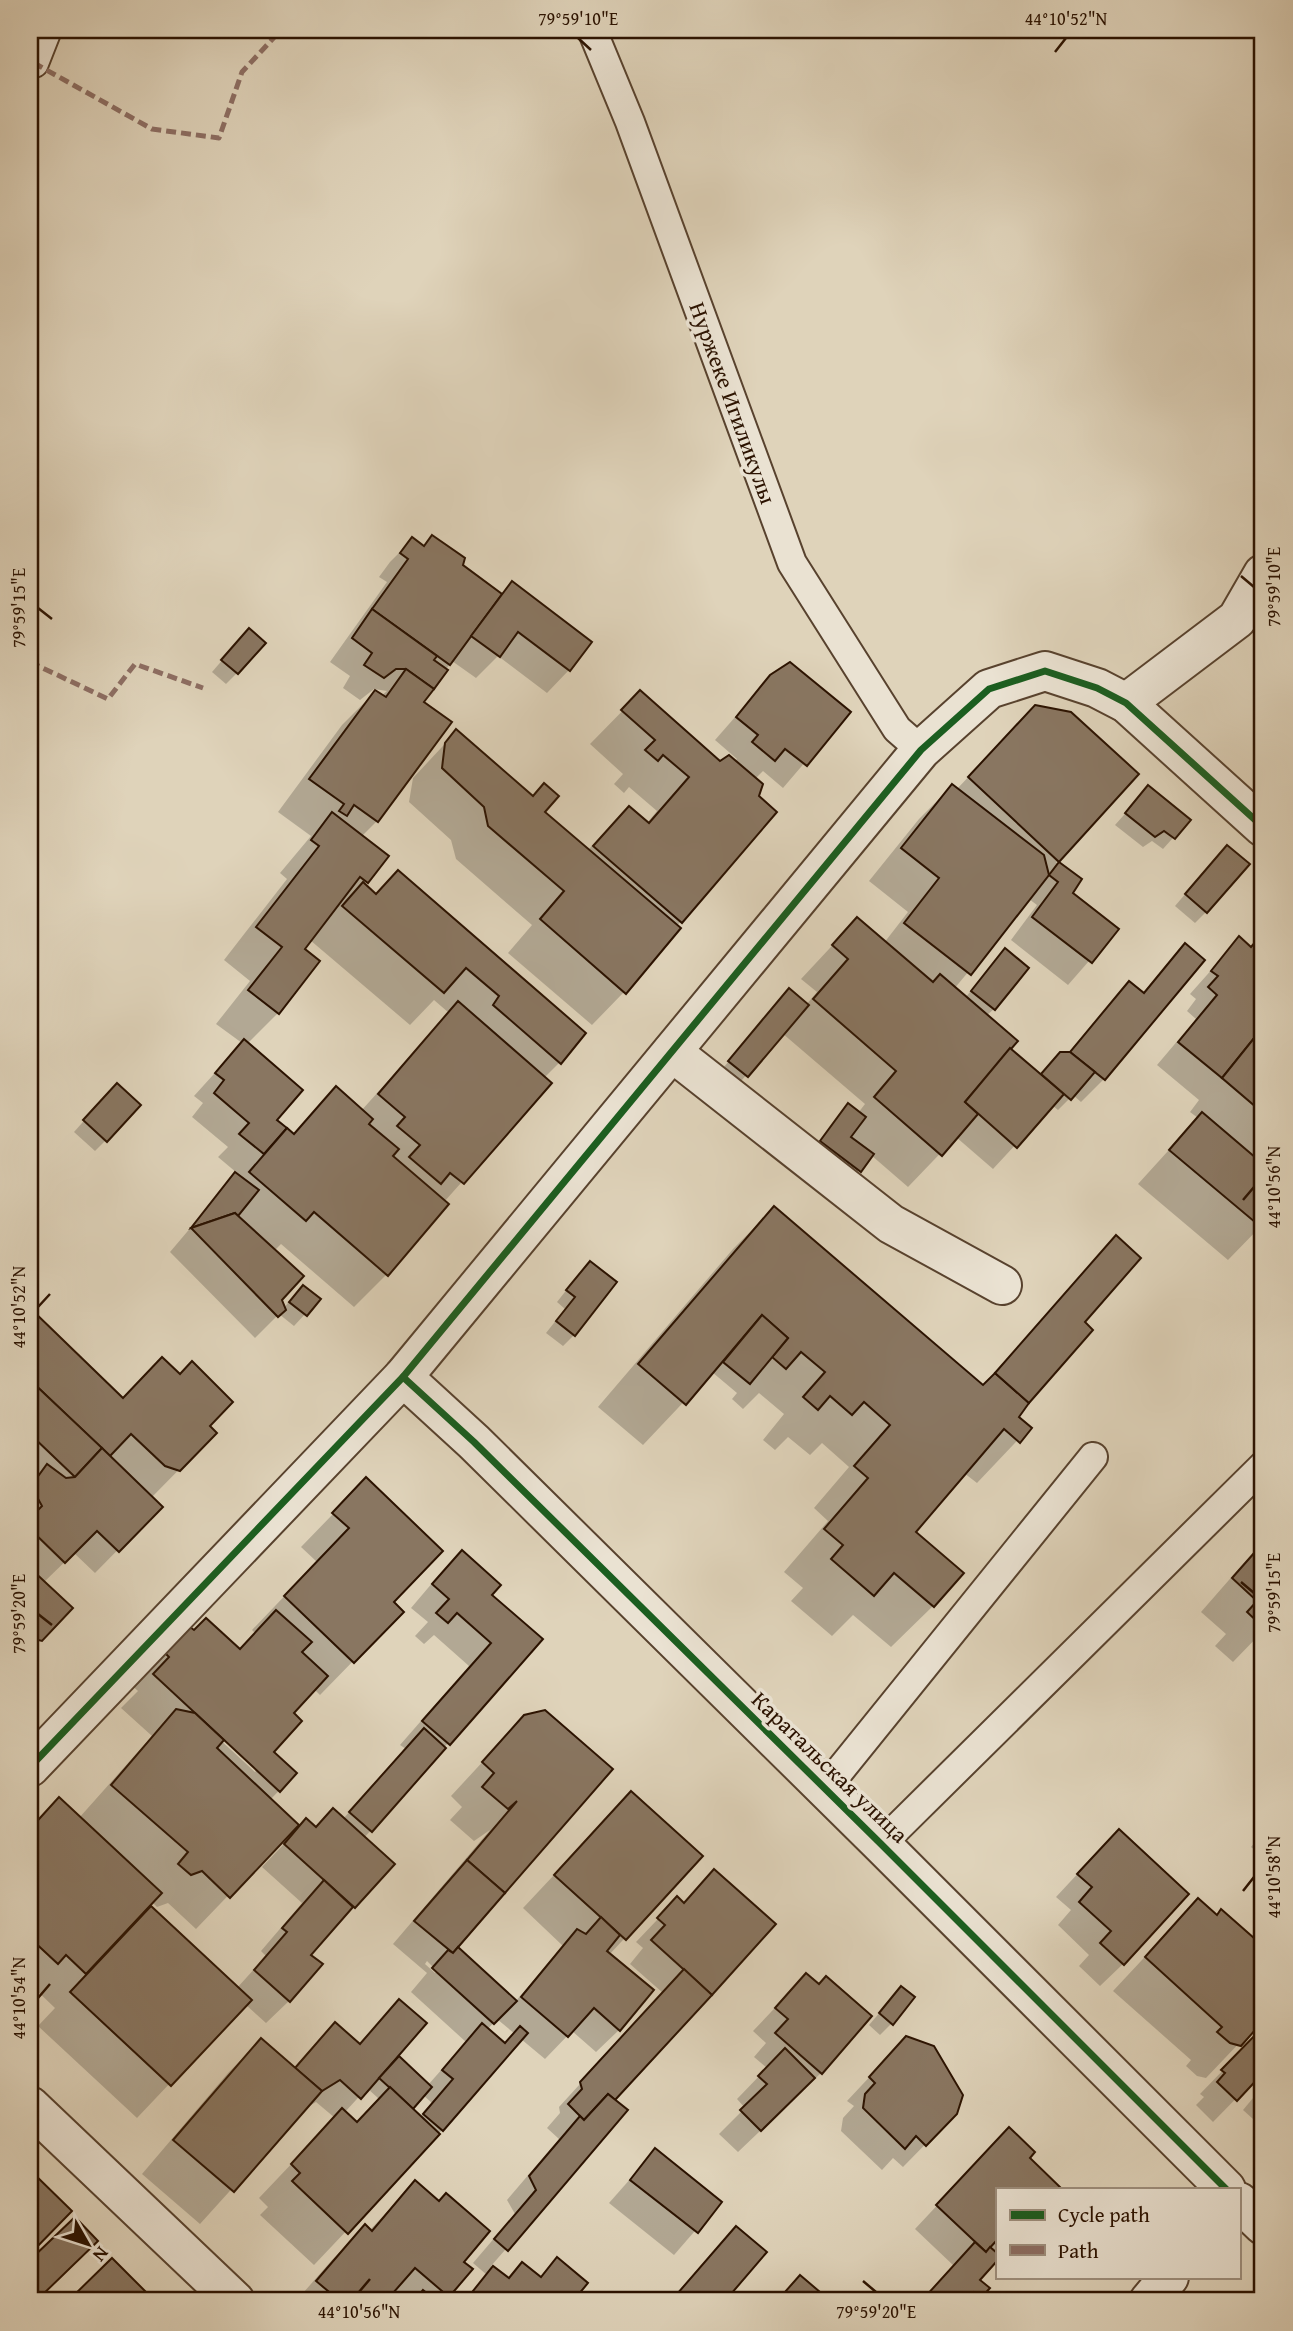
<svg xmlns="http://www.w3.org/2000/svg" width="1293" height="2331" viewBox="0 0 1293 2331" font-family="'Gentium Book Plus',serif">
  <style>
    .shadow { fill: #0003; fill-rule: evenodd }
    .building { fill: #897661; stroke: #2b1200; stroke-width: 2 }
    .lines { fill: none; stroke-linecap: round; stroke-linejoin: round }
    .lane-casing { stroke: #58422e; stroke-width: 32 }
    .street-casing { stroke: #58422e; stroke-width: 42 }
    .lane { stroke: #eae2d2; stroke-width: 28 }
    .street { stroke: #eae2d2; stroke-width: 38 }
    .quiet { stroke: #8d6e63; stroke-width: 5; stroke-dasharray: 10 5; stroke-linecap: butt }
    .cycleway-casing { stroke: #eae2d2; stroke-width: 11 }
    .cycleway { stroke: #1b5e20; stroke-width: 7 }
    .ticks { fill: none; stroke: #2b1200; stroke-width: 2.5 }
    .labels { text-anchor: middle; stroke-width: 7; stroke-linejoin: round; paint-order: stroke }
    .street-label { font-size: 23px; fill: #2b1200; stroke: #eae2d2 }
    .neatline { fill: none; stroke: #2b1200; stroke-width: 2.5 }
    .ticks-label { font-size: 18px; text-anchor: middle; fill: #2b1200 }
  </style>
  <rect width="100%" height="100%" fill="#dfd3ba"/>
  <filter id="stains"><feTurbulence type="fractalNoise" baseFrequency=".00286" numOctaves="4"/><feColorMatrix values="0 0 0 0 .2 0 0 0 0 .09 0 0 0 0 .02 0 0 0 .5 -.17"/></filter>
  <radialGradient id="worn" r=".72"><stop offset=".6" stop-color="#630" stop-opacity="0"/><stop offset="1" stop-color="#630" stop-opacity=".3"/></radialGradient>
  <!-- shadow -->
  <g class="shadow">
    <path d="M432,537L461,566L500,595L512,583L569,670L547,693L498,656L476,678L452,661L422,703L377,821L361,837L386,856L363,885L375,895L398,872L560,1062L544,1078L550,1083L444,1202L387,1274L354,1307L281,1244L274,1251L283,1309L292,1298L319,1299L294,1326L279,1314L255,1338L170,1252L237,1173L218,1157L228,1147L192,1117L203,1103L194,1096L242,1043L216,1024L250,981L224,960L287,879L280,873L311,836L278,812L342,725L375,692L381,696L387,691L374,689L360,700L343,688L350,676L330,662L387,582L379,577L390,562L413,539L423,547ZM310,940L410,1025L434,1000L449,1013L361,1111L336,1089L292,1135L275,1120L247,1044L278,1013L318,961L303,950Z"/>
    <path d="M238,642L237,673L226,684L212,672Z"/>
    <path d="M771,676L848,712L783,788L763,771L755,779L681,921L624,992L592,1025L508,953L532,925L456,859L451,840L409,802L413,778L456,732L588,850L629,808L647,823L657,811L629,787L624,793L614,784L623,774L590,744L640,693L720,763L734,762L737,759L715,740Z"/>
    <path d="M1035,707L1136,774L1056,863H1059L1070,893L1117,929L1068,985L1011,940L1037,905L1029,899L954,989L965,998L1005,950L994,1009L986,1016L1009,1049L1040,1076L1049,1065L1067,1054L1129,983L1142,994L1185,945L1202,960L1104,1079L1081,1102L1073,1095L1058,1110L1052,1105L993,1169L956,1137L908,1187L871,1155L848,1182L810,1153L848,1105L858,1113L865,1104L782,1033L736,1087L719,1073L778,1002L806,1005L817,992L801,979L857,919L884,943L908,912L869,881L919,819L952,786L956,790Z"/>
    <path d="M1148,788L1189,820L1163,849L1152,841L1143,847L1115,825Z"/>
    <path d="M1216,858L1206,912L1195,923L1175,906Z"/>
    <path d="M1263,934V1224L1228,1260L1138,1184L1198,1118L1190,1112L1199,1100L1157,1065L1196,1019L1187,1011L1196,999L1190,994L1239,939L1250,948Z"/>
    <path d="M106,1096V1140L95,1151L74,1132Z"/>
    <path d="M774,1208L983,1387L1116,1238L1082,1322L1016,1417L1029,1428L977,1483L964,1473L914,1532L933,1606L891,1647L853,1615L832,1636L791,1601L803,1588L784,1572L828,1521L814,1508L849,1467L822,1443L810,1455L788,1437L775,1450L763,1440L784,1414L759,1393L743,1409L732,1399L737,1393L712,1372L643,1445L598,1407L733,1249Z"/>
    <path d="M579,1274L574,1335L563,1346L546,1333L565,1309L557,1302Z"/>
    <path d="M1263,1297V1312L1256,1306Z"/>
    <path d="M30,1311L122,1400L207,1426L215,1433L151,1498L160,1507L95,1573L74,1553L43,1583L70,1608L30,1651V1484L33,1481L30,1477Z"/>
    <path d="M366,1480L392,1602L401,1612L320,1695L314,1689L291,1713L272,1752L295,1774L270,1800L296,1825L196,1929L168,1903L157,1907L152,1902L148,1906L237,1988L266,1956L261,1951L302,1903L262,1867L306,1821L315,1829L343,1819L406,1749L400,1745L469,1666L434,1635L424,1644L415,1636L428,1622L411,1608L439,1575L462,1553L489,1595L540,1639L364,1838L393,1864L309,1955L289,2001L266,2023L245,2004L137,2118L38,2026L55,2008L33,1987L30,1990V1829L59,1800L79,1818L152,1736L121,1708L138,1691L129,1683L153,1658L193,1632L238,1650L255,1633L252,1630L317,1562L301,1547ZM219,1733L258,1769L255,1772L216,1736Z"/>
    <path d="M1263,1541V1631L1233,1662L1215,1646L1226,1634L1201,1612Z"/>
    <path d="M524,1717L610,1769L456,1947L515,2002L563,1946L523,1908L631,1793L700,1857L609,1955L619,2030L596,2052L572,2031L545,2059L521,2039L442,2130L314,2265L260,2215L268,2207L259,2198L335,2118L316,2102L304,2109L200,2224L142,2174L228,2073L261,2040L294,2069L335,2025L358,2045L399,2002L391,2062L428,2085L466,2042L411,1992L427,1973L393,1944L490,1830L474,1841L450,1820L462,1807L451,1796ZM427,1961L437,1971L435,1973L425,1964ZM497,2019L515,2034L504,2045L487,2030ZM367,2088L379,2099L356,2123L345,2112ZM423,2095L432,2103L420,2117L411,2109Z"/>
    <path d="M1263,1833V1873L1255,1866L1263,1857L1251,1847Z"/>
    <path d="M1096,1854L1123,1964L1100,1986L1079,1966L1089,1955L1058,1925L1071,1910L1056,1897Z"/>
    <path d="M714,1871L773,1924L613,2100L626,2111L491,2266L507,2279L522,2264L539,2278L558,2260L586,2283L571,2301H462L487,2275L473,2263L515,2214L507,2200L559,2139L547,2128L560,2113L559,2107L663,1993L630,1964L643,1948L636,1942L677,1899L683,1904Z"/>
    <path d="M1198,1900L1216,1916L1221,1911L1263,1949V2018L1206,2078L1197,2076L1186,2066L1191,2060L1113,1991Z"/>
    <path d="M806,1975L821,2073L738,2152L719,2134L745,2108L737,2099L767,2068L754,2057L766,2043L753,2031Z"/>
    <path d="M901,1988L891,2024L880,2035L869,2025Z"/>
    <path d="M1263,2029V2071L1213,2122L1196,2105L1204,2097L1200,2094Z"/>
    <path d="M906,2038L956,2113L903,2167L893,2158L882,2170L841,2131L843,2118L854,2106L847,2101Z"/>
    <path d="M1263,2086V2128L1243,2110Z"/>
    <path d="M655,2151L720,2202L674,2255L609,2203Z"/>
    <path d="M987,2152L1027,2158L1060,2189H997V2261L978,2280L988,2288L975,2301H921L954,2266L915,2229Z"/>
    <path d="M415,2182L462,2262L470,2269L447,2296L442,2301H296L332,2260L365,2227L369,2231Z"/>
    <path d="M736,2228L764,2253L722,2301H669Z"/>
  </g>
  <!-- building -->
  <g class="building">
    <path d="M432,535L465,558L463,565L502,594L450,665L372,609L408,559L400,553L412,537L424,546Z"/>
    <path d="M512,581L592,642L570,671L518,632L500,657L471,636Z"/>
    <path d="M372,609L437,656L434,660L448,670L434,689L406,669H396L384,678L364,665L372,653L352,638Z"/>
    <path d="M249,628L266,643L238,674L221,660Z"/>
    <path d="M790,662L851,712L807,766L785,749L775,761L752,742L758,735L736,717L770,675Z"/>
    <path d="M406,669L434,689L424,702L452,722L378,822L354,805L347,816L339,811L344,804L309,779L375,690L386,697Z"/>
    <path d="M640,690L720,761L729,755L763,784L759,796L777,812L682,923L593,846L629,806L649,823L689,777L663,755L658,761L645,750L655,740L621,710Z"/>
    <path d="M1035,705L1071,712L1139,774L1059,862L968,777Z"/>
    <path d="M456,729L533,796L544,783L559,796L545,812L681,928L626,994L540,919L564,891L488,826L484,807L442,768L445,743Z"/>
    <path d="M952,784L1044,855L1049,875L971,975L904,923L939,878L901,848Z"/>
    <path d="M1148,785L1191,820L1175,839L1164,831L1155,837L1125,813Z"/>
    <path d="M332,812L389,856L368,883L360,877L305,949L320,961L279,1014L248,990L282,947L256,927L319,846L311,840Z"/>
    <path d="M1227,845L1250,864L1207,913L1185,894Z"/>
    <path d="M1059,862L1082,879L1073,893L1119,929L1092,963L1032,917L1058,882L1049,875Z"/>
    <path d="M398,870L586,1033L561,1064L493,1005L499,996L466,968L444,993L342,906L363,882L376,894Z"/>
    <path d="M857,917L933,982L940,974L1018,1041L965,1102L978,1114L942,1156L874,1097L896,1071L813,999L848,959L832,945Z"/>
    <path d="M1263,933V1027L1222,1078L1178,1042L1217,995L1208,987L1218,976L1211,971L1239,936L1251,947Z"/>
    <path d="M1185,943L1205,960L1105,1080L1070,1052L1129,981L1144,993Z"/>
    <path d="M1005,948L1029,968L995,1010L971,991Z"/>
    <path d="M789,988L809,1005L748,1077L728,1061Z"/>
    <path d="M458,1001L552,1083L464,1184L450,1173L441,1184L409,1157L420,1145L397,1126L405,1117L378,1094Z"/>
    <path d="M1263,1027V1113L1222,1078Z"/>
    <path d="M244,1039L303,1090L277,1120L287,1128L264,1154L239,1134L249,1123L214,1093L224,1080L215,1073Z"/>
    <path d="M1010,1048L1064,1094L1017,1148L965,1102Z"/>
    <path d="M1060,1052H1070L1095,1072L1071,1100L1041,1074Z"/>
    <path d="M117,1083L141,1105L107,1142L83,1120Z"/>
    <path d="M336,1086L373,1119L369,1124L399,1149L393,1156L449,1204L388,1276L314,1212L306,1221L249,1172L287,1128L294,1134Z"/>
    <path d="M848,1103L866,1117L851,1137L874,1154L861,1172L820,1141Z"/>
    <path d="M1202,1112L1263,1164L1262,1228L1169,1150Z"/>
    <path d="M235,1172L259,1190L238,1216L235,1213L191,1228Z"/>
    <path d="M774,1206L983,1385L995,1373L1029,1403L1019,1417L1032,1428L1020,1443L1004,1429L916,1532L964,1573L934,1607L894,1573L874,1596L831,1559L843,1545L824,1529L868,1478L854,1466L890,1425L864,1402L852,1415L830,1396L818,1410L803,1397L825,1372L801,1352L786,1369L772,1357L788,1338L762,1315L686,1405L638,1364Z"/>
    <path d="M235,1213L304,1276L282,1300L286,1310L278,1317L191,1228Z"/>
    <path d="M1116,1235L1141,1258L1085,1322L1093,1330L1029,1403L995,1373Z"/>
    <path d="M590,1261L617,1282L575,1336L556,1321L575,1297L566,1290Z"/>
    <path d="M303,1285L321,1299L307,1316L289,1302Z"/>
    <path d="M30,1308L123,1398L162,1357L180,1374L192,1361L233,1402L210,1426L217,1433L180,1471L165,1466L131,1434L110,1456L30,1380Z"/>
    <path d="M762,1315L788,1338L750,1384L723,1362Z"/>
    <path d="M30,1380L102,1448L75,1477L30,1434Z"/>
    <path d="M102,1448L163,1507L119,1552L97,1531L65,1563L30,1529V1518L42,1506L31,1486L47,1464L66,1478L75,1477Z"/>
    <path d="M366,1477L443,1551L394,1602L404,1612L354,1663L284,1596L349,1528L332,1513Z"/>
    <path d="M1263,1543V1627L1247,1612L1257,1601L1232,1578Z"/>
    <path d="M462,1550L501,1585L492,1595L543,1639L450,1745L422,1721L491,1643L457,1613L448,1623L436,1613L449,1599L432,1584Z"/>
    <path d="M30,1568L73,1608L42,1641L30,1638Z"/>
    <path d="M276,1610L312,1642L302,1652L328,1676L294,1713L302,1721L274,1752L297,1773L280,1792L153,1674L169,1657L161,1649L185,1623L194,1630L206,1618L240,1649Z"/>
    <path d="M176,1709L195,1713L224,1740L217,1748L299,1825L230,1898L202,1871L191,1875L178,1864L188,1852L111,1785Z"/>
    <path d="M545,1710L613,1769L505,1893L467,1860L517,1801L508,1809L482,1787L494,1773L482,1762L524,1715Z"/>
    <path d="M424,1728L446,1748L372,1832L349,1812Z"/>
    <path d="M631,1791L703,1856L626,1940L554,1875Z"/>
    <path d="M59,1797L162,1893L86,1974L66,1955L58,1964L30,1938V1829Z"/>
    <path d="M333,1808L395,1864L355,1908L284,1844L306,1818L316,1827Z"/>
    <path d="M1119,1829L1189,1894L1124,1965L1100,1943L1111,1931L1079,1902L1092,1887L1077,1874Z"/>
    <path d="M467,1860L505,1893L453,1953L414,1921Z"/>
    <path d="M714,1869L776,1924L712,1995L651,1940L665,1925L657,1918L677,1896L684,1903Z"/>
    <path d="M324,1880L353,1907L311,1955L323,1964L290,2002L254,1970L287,1932L282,1928Z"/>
    <path d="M1198,1898L1217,1915L1221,1909L1263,1946V2021L1241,2046L1230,2043L1217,2032L1222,2027L1145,1957Z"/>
    <path d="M151,1906L252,2000L171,2086L70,1992Z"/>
    <path d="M601,1917L620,1935L607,1951L654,1990L620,2031L594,2008L568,2037L521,1997L577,1929L586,1934Z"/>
    <path d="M458,1947L517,2001L494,2024L432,1968L448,1950L453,1953Z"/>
    <path d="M684,1969L712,1995L615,2100L608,2094L584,2120L568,2104L582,2089L580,2082Z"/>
    <path d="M806,1973L819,1984L826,1976L872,2016L822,2074L775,2033L788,2019L775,2008Z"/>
    <path d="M901,1986L915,1997L893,2025L879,2013Z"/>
    <path d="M399,1999L427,2023L361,2099L340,2080L322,2091L295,2068L335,2022L360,2044Z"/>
    <path d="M482,2023L505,2043L520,2026L528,2033L443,2131L423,2114L453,2079L442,2070Z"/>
    <path d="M1263,2027V2073L1237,2101L1217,2082L1225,2073L1221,2070Z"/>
    <path d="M906,2036L934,2046L963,2095L957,2114L926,2146L916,2136L905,2149L863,2108L865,2094L875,2083L869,2077Z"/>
    <path d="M261,2038L322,2091L234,2192L173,2140Z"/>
    <path d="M785,2048L815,2078L761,2131L740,2110L767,2084L758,2076Z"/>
    <path d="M399,2056L432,2087L413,2109L379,2078Z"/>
    <path d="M390,2087L440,2134L348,2234L292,2181L300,2173L291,2164L342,2108L357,2122Z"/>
    <path d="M608,2094L628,2110L508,2251L494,2239L536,2190L529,2176L580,2116L584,2120Z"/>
    <path d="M1009,2127L1035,2152L1030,2158L1062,2189H997V2240L986,2252L936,2205Z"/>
    <path d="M655,2148L722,2202L698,2233L630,2180Z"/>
    <path d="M30,2170L72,2211L30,2254Z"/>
    <path d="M415,2180L439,2201L446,2193L490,2231L464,2262L473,2269L449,2297L415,2268L386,2301H340L316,2281L365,2224L372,2231Z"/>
    <path d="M75,2217L98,2241L36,2301H30V2260Z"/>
    <path d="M736,2226L767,2252L725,2301H671Z"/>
    <path d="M975,2242L986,2252L990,2247L997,2253V2261L980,2280L990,2288L981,2298L974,2292L965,2301H930L925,2297Z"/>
    <path d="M557,2257L588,2283L573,2301H465L493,2266L509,2278L522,2262L541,2277Z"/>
    <path d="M112,2258L155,2301H68Z"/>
    <path d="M800,2275L827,2298L825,2301H777Z"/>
    <path d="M423,2290L437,2301H414Z"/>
  </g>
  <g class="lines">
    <defs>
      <g id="lane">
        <path d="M592,30L630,122L792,563L897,729L921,750"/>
        <path d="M30,62L34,63L47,30"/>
        <path d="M824,1790L1093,1457"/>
        <path d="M881,1844L1263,1466"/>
      </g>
      <g id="street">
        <path d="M1126,703L1237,619L1263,574"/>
        <path d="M672,1052L891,1224L1002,1285"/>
        <path d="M403,1377L474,1442L881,1844L1226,2189"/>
        <path d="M30,1767L403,1377L921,750L989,689L1045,671L1097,688L1126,703L1263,827"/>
        <path d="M30,2106L235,2301"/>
        <path d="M1239,2202L1263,2225"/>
        <path d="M1149,2301L1169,2277"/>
      </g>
    </defs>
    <!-- lane casing -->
    <use href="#lane" class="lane-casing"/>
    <!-- street casing -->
    <use href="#street" class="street-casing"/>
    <!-- lane -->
    <use href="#lane" class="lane"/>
    <!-- street -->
    <use href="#street" class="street"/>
    <!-- quiet -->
    <g class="quiet">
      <path d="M30,78L34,63L152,129L219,138L242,72L280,31L286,30"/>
      <path d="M30,662L108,699L135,664L203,688"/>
    </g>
    <defs>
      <g id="cycleway">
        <path d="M403,1377L474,1442L881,1844L1226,2189"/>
        <path d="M30,1767L403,1377L921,750L989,689L1045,671L1097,688L1126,703L1263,827"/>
      </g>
    </defs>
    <!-- cycleway casing -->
    <use href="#cycleway" class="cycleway-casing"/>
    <!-- cycleway -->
    <use href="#cycleway" class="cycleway"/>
  </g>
  <!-- ticks -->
  <path class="ticks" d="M578,38L591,50M1055,52L1066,38M1241,576L1254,587M38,608L52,619M1243,1200L1254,1187M38,1307L50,1294M1241,1582L1254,1593M38,1614L52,1625M1243,1891L1254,1877M38,1998L50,1984M863,2281L876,2292M359,2292L370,2279"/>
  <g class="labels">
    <!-- street labels -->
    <g class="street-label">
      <text transform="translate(733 403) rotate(70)" y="8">Нуржеке Игиликулы</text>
      <text transform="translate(830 1767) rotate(44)" y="8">Каратальская улица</text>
    </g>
  </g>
  <!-- margin -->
  <rect width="1293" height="2331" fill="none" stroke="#dfd3ba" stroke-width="77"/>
  <!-- legend -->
  <rect x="996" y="2188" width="245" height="91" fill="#eae2d2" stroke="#9e8f7e" stroke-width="2"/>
  <rect x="1010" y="2210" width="35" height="10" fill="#1b5e20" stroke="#9e8f7e" stroke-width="2"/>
  <text x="1058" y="2222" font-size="21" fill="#2b1200">Cycle path</text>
  <rect x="1010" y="2245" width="35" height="10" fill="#8d6e63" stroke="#9e8f7e" stroke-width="2"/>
  <text x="1058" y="2258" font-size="21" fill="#2b1200">Path</text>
  <!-- north arrow -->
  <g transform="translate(88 2244) rotate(129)" stroke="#eae2d2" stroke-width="5" paint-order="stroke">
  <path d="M0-5L12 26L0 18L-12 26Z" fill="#2b1200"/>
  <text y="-10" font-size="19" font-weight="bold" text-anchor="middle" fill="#2b1200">N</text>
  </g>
  <rect x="38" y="38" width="1216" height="2254" class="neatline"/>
  <g class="ticks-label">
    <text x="578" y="25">79°59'10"E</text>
    <text x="1066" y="25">44°10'52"N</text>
    <text transform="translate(1274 587) rotate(-90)" y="6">79°59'10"E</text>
    <text transform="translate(19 608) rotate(-90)" y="6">79°59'15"E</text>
    <text transform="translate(1274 1187) rotate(-90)" y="6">44°10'56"N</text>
    <text transform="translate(19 1307) rotate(-90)" y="6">44°10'52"N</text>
    <text transform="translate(1274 1593) rotate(-90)" y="6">79°59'15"E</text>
    <text transform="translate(19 1614) rotate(-90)" y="6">79°59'20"E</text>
    <text transform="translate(1274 1877) rotate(-90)" y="6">44°10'58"N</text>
    <text transform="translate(19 1998) rotate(-90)" y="6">44°10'54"N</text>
    <text x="359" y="2318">44°10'56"N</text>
    <text x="876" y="2318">79°59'20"E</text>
  </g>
  <rect width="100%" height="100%" filter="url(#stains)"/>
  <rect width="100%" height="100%" fill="url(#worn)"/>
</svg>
